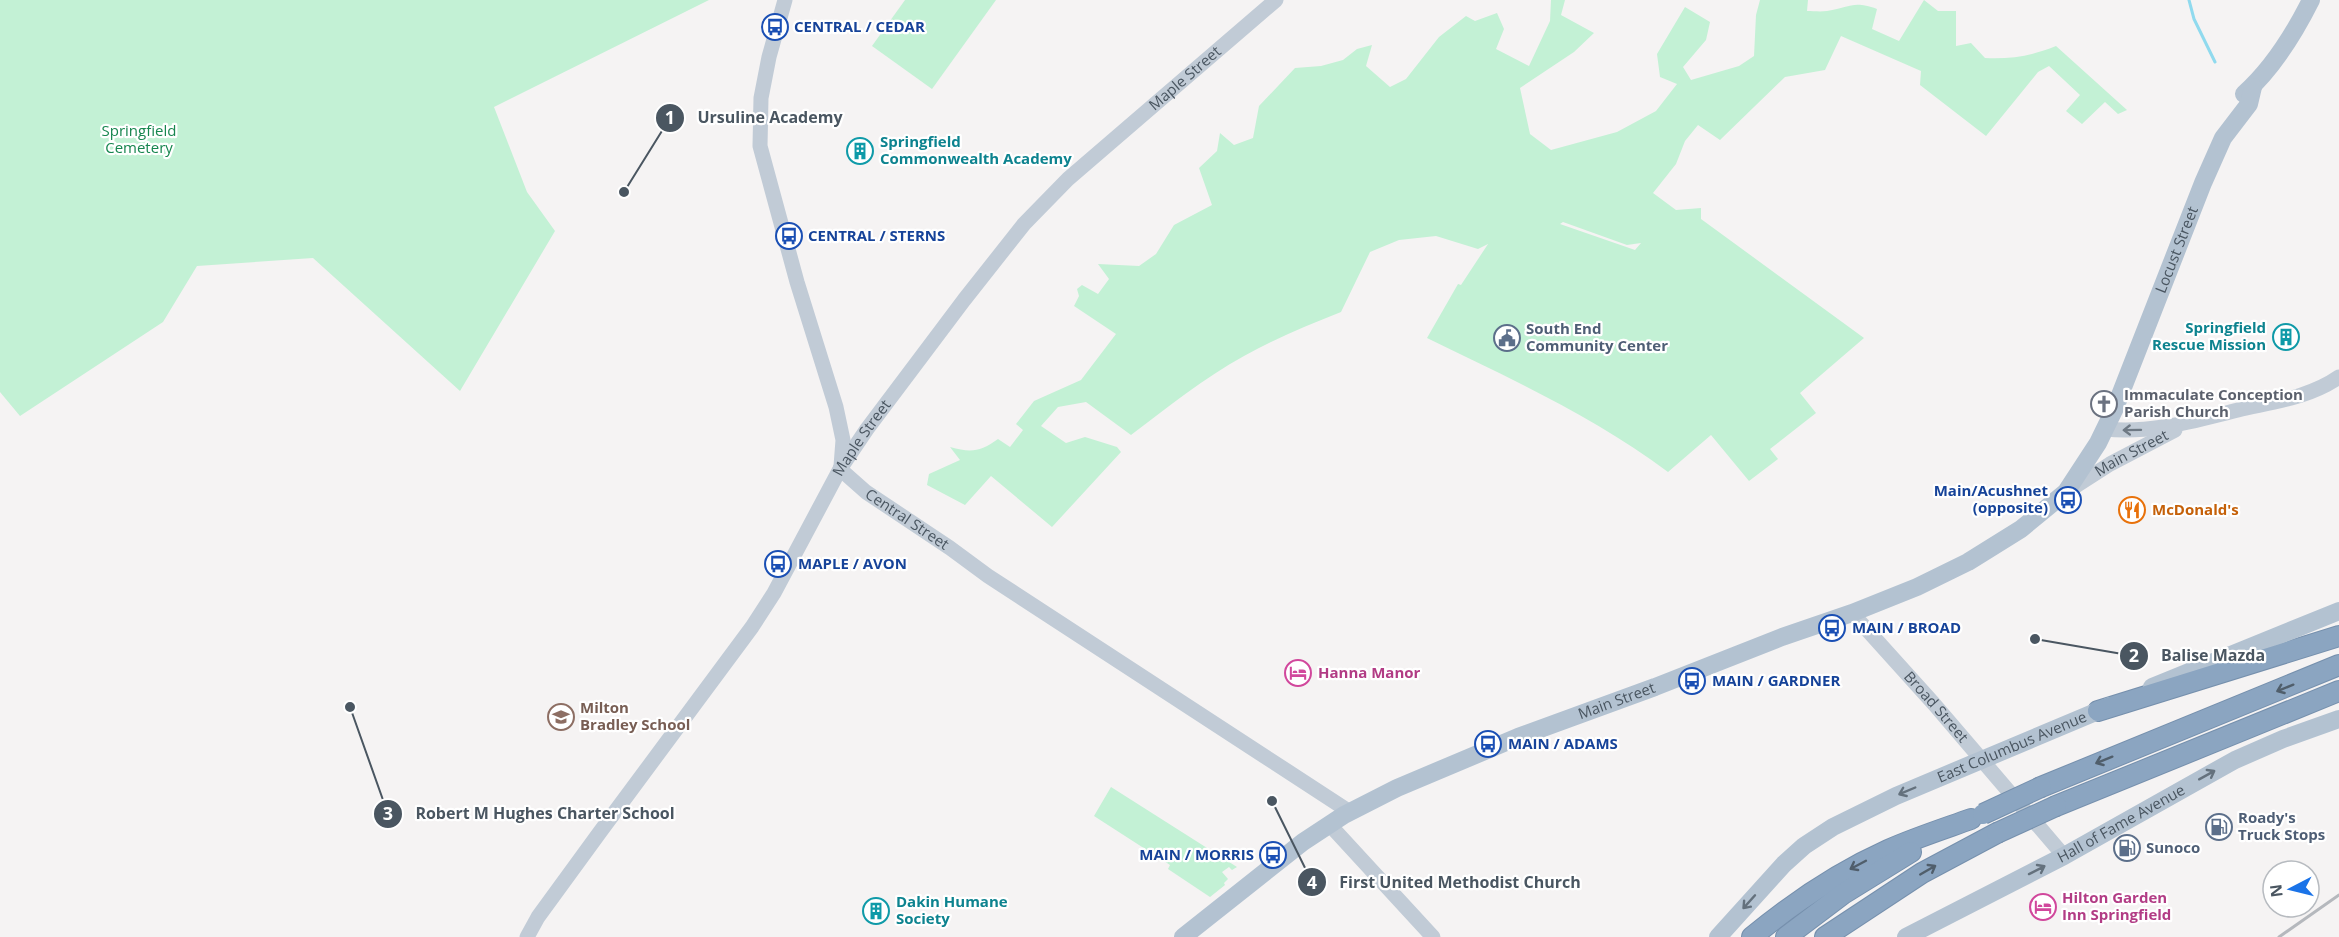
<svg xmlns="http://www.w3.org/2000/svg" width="2339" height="937" viewBox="0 0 2339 937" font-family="'Open Sans',sans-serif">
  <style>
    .green { fill: #c3f1d5; fill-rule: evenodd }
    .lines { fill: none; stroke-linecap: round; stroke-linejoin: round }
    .stream { stroke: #90daee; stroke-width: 3 }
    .highway-casing { stroke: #7690ad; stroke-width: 22 }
    .secondary { stroke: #c1cbd6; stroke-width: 15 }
    .primary { stroke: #b3c2d1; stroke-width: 18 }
    .highway { stroke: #8ba5c1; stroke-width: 20 }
    .rail { stroke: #b5b8bd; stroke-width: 3 }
    .highway-bridge-casing { stroke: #7690ad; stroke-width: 22; stroke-linecap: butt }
    .highway-bridge { stroke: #8ba5c1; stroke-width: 20 }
    .oneway { stroke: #6e7984 }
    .oneway2 { stroke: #505e6b }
    .oneway3 { stroke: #64717d }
    .labels { text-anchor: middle; stroke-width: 4.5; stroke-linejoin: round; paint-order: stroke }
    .transit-label { font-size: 15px; font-weight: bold; fill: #164399; stroke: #fff; text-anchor: start }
    .street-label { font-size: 15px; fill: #4a5661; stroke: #fff }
    .park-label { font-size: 15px; fill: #17864f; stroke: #fff }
    .culture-label { font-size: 15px; font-weight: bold; fill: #0d838f; stroke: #fff; text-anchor: start }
    .service-label { font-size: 15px; font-weight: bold; fill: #4e5e75; stroke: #fff; text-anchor: start }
    .worship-label { font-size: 15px; font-weight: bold; fill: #5b616d; stroke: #fff; text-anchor: start }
    .food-label { font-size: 15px; font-weight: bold; fill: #c56008; stroke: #fff; text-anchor: start }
    .hotel-label { font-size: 15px; font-weight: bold; fill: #b23c85; stroke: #fff; text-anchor: start }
    .education-label { font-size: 15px; font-weight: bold; fill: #785e54; stroke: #fff; text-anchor: start }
    .leader { fill: none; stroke: #4a5661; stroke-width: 2 }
    .callout-dot { fill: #4a5661; stroke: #fff; stroke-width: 2 }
    .mark-label { font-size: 18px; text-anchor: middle; font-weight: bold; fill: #fff }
    .callout-label { font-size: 16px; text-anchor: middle; font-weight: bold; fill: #4a5661; stroke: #fff; stroke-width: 4.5; stroke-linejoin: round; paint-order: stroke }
  </style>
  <rect width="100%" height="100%" fill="#f5f3f3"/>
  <!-- green -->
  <g class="green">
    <path d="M0,0H709L494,107L527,192L555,231L460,391L313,258L197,266L163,322L20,416L0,392Z"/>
    <path d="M905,0H996L932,89L872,46Z"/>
    <path d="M1551,0H1565L1561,15L1594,33L1574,52L1520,88L1530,134L1551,150L1617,132L1656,111L1677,84L1660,77L1657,54L1685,7L1710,22L1706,40L1683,67L1691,80L1739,66L1754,56L1756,15L1760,0H1808L1807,11C1813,11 1820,12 1827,11C1850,8 1852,0 1877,9L1872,29L1899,41L1924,0L1938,11H1956V46L1971,43L1985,58C2012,59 2031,56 2056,46L2127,110L2118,114L2105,102L2082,124L2066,111L2080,95L2049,66L2038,72L1986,136L1920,85L1921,71L1841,36L1825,70L1785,77L1720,140L1698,125L1685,141L1676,164L1653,193L1676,210L1701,208V219L1864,338L1800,393L1816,413L1770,449L1778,459L1749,481L1711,435L1668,472C1595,417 1509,378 1427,338L1458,284L1461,285L1488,244L1478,249L1436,236L1399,240L1370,252L1341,312C1308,325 1276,338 1244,356C1204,378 1168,407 1131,435L1086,402L1058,407L1041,426L1066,443L1085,437L1117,447L1121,452L1052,527L991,476L965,505L927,485L929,474L960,460L950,447C971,453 980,452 998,439L1010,447L1023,430L1016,424L1034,401L1081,380L1116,334L1074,306L1079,296L1077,289L1082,285L1098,294L1109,279L1098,264L1139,266L1156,254L1174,225L1212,205L1199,168L1217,151L1220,133L1234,145L1253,138L1259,106L1295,68L1321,66L1343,60L1357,49L1372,45L1366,66L1390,87L1406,79L1439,37L1466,16L1475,21L1497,13L1504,29L1496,49L1529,66L1550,21ZM1563,222L1627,245L1641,243L1635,250L1560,224Z"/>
    <path d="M1111,787L1237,867L1232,870L1229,867L1222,872L1228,879L1224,883L1225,885L1210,897L1168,869L1170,865L1094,816Z"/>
  </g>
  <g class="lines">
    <!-- stream -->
    <path class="stream" d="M2189,0L2194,19L2215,62"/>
    <defs>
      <g id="highway">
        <path d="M2098,711L2339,636"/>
        <path d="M2041,787L2339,665"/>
        <path d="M2056,806L2339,691"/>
        <path d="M1752,937C1793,903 1839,872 1888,850C1915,838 1943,829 1971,819"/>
        <path d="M1786,937L1843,894L1911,852"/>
        <path d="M1825,937L1922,873L1997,833"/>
      </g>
    </defs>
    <!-- highway casing -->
    <use href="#highway" class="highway-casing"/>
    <!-- secondary -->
    <g class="secondary">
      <path d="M785,0L769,57L761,98L760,146L797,282L836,407L843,440L841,466"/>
      <path d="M2105,429C2151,434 2193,421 2238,410C2272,402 2309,398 2339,377"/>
      <path id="s1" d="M840,469L866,492L950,548L988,576L1350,812"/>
      <path id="s2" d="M2068,491L2110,464L2175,430"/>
      <path id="s3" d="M1852,613L1934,704L2064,856"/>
      <path d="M1329,824L1433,937"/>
      <path id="s4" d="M527,937L538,917L600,832L752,627L774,593L840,469L867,429L964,300L1024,224L1068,179L1276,0"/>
    </g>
    <!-- primary -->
    <g class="primary">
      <path d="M2244,94C2272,69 2294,34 2311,0"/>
      <path d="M2152,687L2339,611"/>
      <path id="s5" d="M1183,937L1303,842L1344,815L1397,788L1518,737L1655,687L1782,637L1852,613L1917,587L1968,562L2021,529L2066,492L2098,443L2115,408L2203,183L2223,138L2249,104L2253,87"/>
      <path id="s6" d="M1718,937L1784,864L1804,846L1833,827L1896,796L2110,706"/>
      <path id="s7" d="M1906,937L2064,856L2235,760L2283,739L2339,719"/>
    </g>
    <!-- highway -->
    <use href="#highway" class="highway"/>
    <!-- rail -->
    <path class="rail" d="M2279,937L2339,895"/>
    <defs>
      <g id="highway-bridge">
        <path d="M1983,814L2041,787"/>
        <path d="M1997,833L2056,806"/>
      </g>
    </defs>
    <!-- highway-bridge casing -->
    <use href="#highway-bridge" class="highway-bridge-casing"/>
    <!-- highway-bridge -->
    <use href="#highway-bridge" class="highway-bridge"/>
  </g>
  <!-- one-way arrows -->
  <defs><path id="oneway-shaft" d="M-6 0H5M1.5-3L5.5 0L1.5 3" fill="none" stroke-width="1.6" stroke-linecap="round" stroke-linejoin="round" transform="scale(1.5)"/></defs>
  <use class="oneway" href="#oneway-shaft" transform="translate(2132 430) rotate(179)"/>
  <g class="oneway2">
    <use href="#oneway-shaft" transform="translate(2285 688) rotate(158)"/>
    <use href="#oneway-shaft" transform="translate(2104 760) rotate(158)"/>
    <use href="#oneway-shaft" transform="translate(1858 865) rotate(152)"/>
    <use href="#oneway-shaft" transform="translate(1928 870) rotate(-30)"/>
  </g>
  <g class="oneway3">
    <use href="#oneway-shaft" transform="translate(2207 775) rotate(-29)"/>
    <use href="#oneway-shaft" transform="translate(1907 791) rotate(157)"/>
    <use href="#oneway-shaft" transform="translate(2037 870) rotate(-27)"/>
    <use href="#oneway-shaft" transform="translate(1749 902) rotate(132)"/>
  </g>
  <!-- icons -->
  <defs>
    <symbol id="bus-ring" viewBox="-11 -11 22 22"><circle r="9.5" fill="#fff" stroke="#1a4fb4" stroke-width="1.5"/><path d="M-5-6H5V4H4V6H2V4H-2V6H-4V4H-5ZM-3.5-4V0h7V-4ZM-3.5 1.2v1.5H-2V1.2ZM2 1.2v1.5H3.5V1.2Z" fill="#1a4fb4"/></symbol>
    <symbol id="building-ring" viewBox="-11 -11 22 22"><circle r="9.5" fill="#fff" stroke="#0f9aa8" stroke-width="1.5"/><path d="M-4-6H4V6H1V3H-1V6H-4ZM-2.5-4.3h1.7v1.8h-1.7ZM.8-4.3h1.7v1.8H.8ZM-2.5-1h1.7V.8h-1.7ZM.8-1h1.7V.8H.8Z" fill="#0f9aa8"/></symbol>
    <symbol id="civic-ring" viewBox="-11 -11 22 22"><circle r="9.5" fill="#fff" stroke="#5c6f8a" stroke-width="1.5"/><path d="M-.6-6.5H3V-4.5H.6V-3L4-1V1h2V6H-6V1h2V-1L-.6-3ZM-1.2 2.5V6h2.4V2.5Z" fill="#5c6f8a"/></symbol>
    <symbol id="church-ring" viewBox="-11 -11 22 22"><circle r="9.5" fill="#fff" stroke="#6b7280" stroke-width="1.5"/><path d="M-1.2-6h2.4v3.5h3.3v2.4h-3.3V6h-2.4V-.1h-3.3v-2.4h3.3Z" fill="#6b7280"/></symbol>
    <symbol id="restaurant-ring" viewBox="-11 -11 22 22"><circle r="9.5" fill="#fff" stroke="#e8710a" stroke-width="1.5"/><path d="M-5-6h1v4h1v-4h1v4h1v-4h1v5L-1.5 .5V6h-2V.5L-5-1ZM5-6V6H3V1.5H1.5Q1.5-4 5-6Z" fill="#e8710a"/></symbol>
    <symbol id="hotel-ring" viewBox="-11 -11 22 22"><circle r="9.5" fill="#fff" stroke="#d1479c" stroke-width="1.5"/><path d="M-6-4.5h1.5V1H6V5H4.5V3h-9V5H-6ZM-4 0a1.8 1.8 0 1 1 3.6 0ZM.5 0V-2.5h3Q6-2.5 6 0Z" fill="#d1479c"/></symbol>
    <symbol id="school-ring" viewBox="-11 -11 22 22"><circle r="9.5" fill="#fff" stroke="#8d6e63" stroke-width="1.5"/><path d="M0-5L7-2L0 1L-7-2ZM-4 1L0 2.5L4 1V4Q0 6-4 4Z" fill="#8d6e63"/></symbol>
    <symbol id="fuel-ring" viewBox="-11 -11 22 22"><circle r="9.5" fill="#fff" stroke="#5c6f8a" stroke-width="1.5"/><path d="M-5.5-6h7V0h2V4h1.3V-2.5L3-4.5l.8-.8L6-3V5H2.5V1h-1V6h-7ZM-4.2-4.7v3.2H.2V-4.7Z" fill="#5c6f8a"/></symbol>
  </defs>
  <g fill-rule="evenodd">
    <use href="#bus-ring" x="760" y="12" width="30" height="30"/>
    <use href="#building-ring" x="845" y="136" width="30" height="30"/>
    <use href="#bus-ring" x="774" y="221" width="30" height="30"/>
    <use href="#building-ring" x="2271" y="322" width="30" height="30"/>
    <use href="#civic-ring" x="1492" y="323" width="30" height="30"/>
    <use href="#church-ring" x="2089" y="389" width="30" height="30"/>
    <use href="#bus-ring" x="2053" y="485" width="30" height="30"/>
    <use href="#restaurant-ring" x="2117" y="495" width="30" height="30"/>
    <use href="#bus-ring" x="763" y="549" width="30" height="30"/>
    <use href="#bus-ring" x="1817" y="613" width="30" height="30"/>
    <use href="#hotel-ring" x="1283" y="658" width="30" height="30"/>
    <use href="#bus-ring" x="1677" y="666" width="30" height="30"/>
    <use href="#school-ring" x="546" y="702" width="30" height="30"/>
    <use href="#bus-ring" x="1473" y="729" width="30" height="30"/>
    <use href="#fuel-ring" x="2204" y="812" width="30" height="30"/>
    <use href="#fuel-ring" x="2112" y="833" width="30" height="30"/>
    <use href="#bus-ring" x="1258" y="840" width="30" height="30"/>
    <use href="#hotel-ring" x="2028" y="892" width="30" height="30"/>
    <use href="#building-ring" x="861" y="896" width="30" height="30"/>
  </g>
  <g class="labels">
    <!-- transit labels -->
    <g class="transit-label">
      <text x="794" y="32">CENTRAL / CEDAR</text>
      <text x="808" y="241">CENTRAL / STERNS</text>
      <text x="2048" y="496" text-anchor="end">Main/Acushnet<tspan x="2048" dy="17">(opposite)</tspan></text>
      <text x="798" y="569">MAPLE / AVON</text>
      <text x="1852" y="633">MAIN / BROAD</text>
      <text x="1712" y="686">MAIN / GARDNER</text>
      <text x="1508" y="749">MAIN / ADAMS</text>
      <text x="1254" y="860" text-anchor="end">MAIN / MORRIS</text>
    </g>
    <!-- street labels -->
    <g class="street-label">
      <text dy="5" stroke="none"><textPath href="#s4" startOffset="1088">Maple Street</textPath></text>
      <text dy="5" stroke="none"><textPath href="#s5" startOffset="1264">Locust Street</textPath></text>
      <text dy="5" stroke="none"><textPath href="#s4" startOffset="602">Maple Street</textPath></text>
      <text dy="5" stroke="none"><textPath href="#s2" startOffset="74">Main Street</textPath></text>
      <text dy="5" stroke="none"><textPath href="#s1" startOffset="84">Central Street</textPath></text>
      <text dy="5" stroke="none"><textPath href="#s5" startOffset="498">Main Street</textPath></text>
      <text dy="5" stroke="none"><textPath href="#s3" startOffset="126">Broad Street</textPath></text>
      <text dy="5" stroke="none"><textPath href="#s6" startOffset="356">East Columbus Avenue</textPath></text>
      <text dy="5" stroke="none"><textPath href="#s7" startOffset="243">Hall of Fame Avenue</textPath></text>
    </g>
    <!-- park labels -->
    <g class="park-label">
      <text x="139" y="136">Springfield<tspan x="139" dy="17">Cemetery</tspan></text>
    </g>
    <!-- culture labels -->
    <g class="culture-label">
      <text x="880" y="147">Springfield<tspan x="880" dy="17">Commonwealth Academy</tspan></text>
      <text x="2266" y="333" text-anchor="end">Springfield<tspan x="2266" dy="17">Rescue Mission</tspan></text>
      <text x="896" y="907">Dakin Humane<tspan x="896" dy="17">Society</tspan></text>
    </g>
    <!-- service labels -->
    <g class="service-label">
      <text x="1526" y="334">South End<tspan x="1526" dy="17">Community Center</tspan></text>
      <text x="2238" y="823">Roady's<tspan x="2238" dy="17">Truck Stops</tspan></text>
      <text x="2146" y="853">Sunoco</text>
    </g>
    <!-- worship labels -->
    <g class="worship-label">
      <text x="2124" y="400">Immaculate Conception<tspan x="2124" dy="17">Parish Church</tspan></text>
    </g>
    <!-- food labels -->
    <g class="food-label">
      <text x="2152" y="515">McDonald's</text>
    </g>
    <!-- hotel labels -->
    <g class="hotel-label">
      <text x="1318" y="678">Hanna Manor</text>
      <text x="2062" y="903">Hilton Garden<tspan x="2062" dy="17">Inn Springfield</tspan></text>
    </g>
    <!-- education labels -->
    <g class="education-label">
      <text x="580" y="713">Milton<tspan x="580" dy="17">Bradley School</tspan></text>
    </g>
  </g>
  <!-- callouts -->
  <path class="leader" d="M624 192L670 118M2035 639L2134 656M350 707L388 814M1272 801L1312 882"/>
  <g class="callout-dot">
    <circle cx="624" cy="192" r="6"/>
    <circle cx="2035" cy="639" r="6"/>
    <circle cx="350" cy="707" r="6"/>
    <circle cx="1272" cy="801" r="6"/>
    <circle cx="670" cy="118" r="15"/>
    <circle cx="2134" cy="656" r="15"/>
    <circle cx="388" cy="814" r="15"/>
    <circle cx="1312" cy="882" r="15"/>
  </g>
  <g class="mark-label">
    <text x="670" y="124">1</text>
    <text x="2134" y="662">2</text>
    <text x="388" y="820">3</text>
    <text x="1312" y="889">4</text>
  </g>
  <g class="callout-label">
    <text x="770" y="123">Ursuline Academy</text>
    <text x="2213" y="661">Balise Mazda</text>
    <text x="545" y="819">Robert M Hughes Charter School</text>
    <text x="1460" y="888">First United Methodist Church</text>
  </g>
  <!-- north arrow -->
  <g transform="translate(2291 889) rotate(263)"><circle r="28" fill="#ffffff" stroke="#b7bbc0" stroke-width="1.5"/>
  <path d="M0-4.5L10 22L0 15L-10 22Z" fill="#1a73e8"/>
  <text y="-9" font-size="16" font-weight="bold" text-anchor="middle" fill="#4a5661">N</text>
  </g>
</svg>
